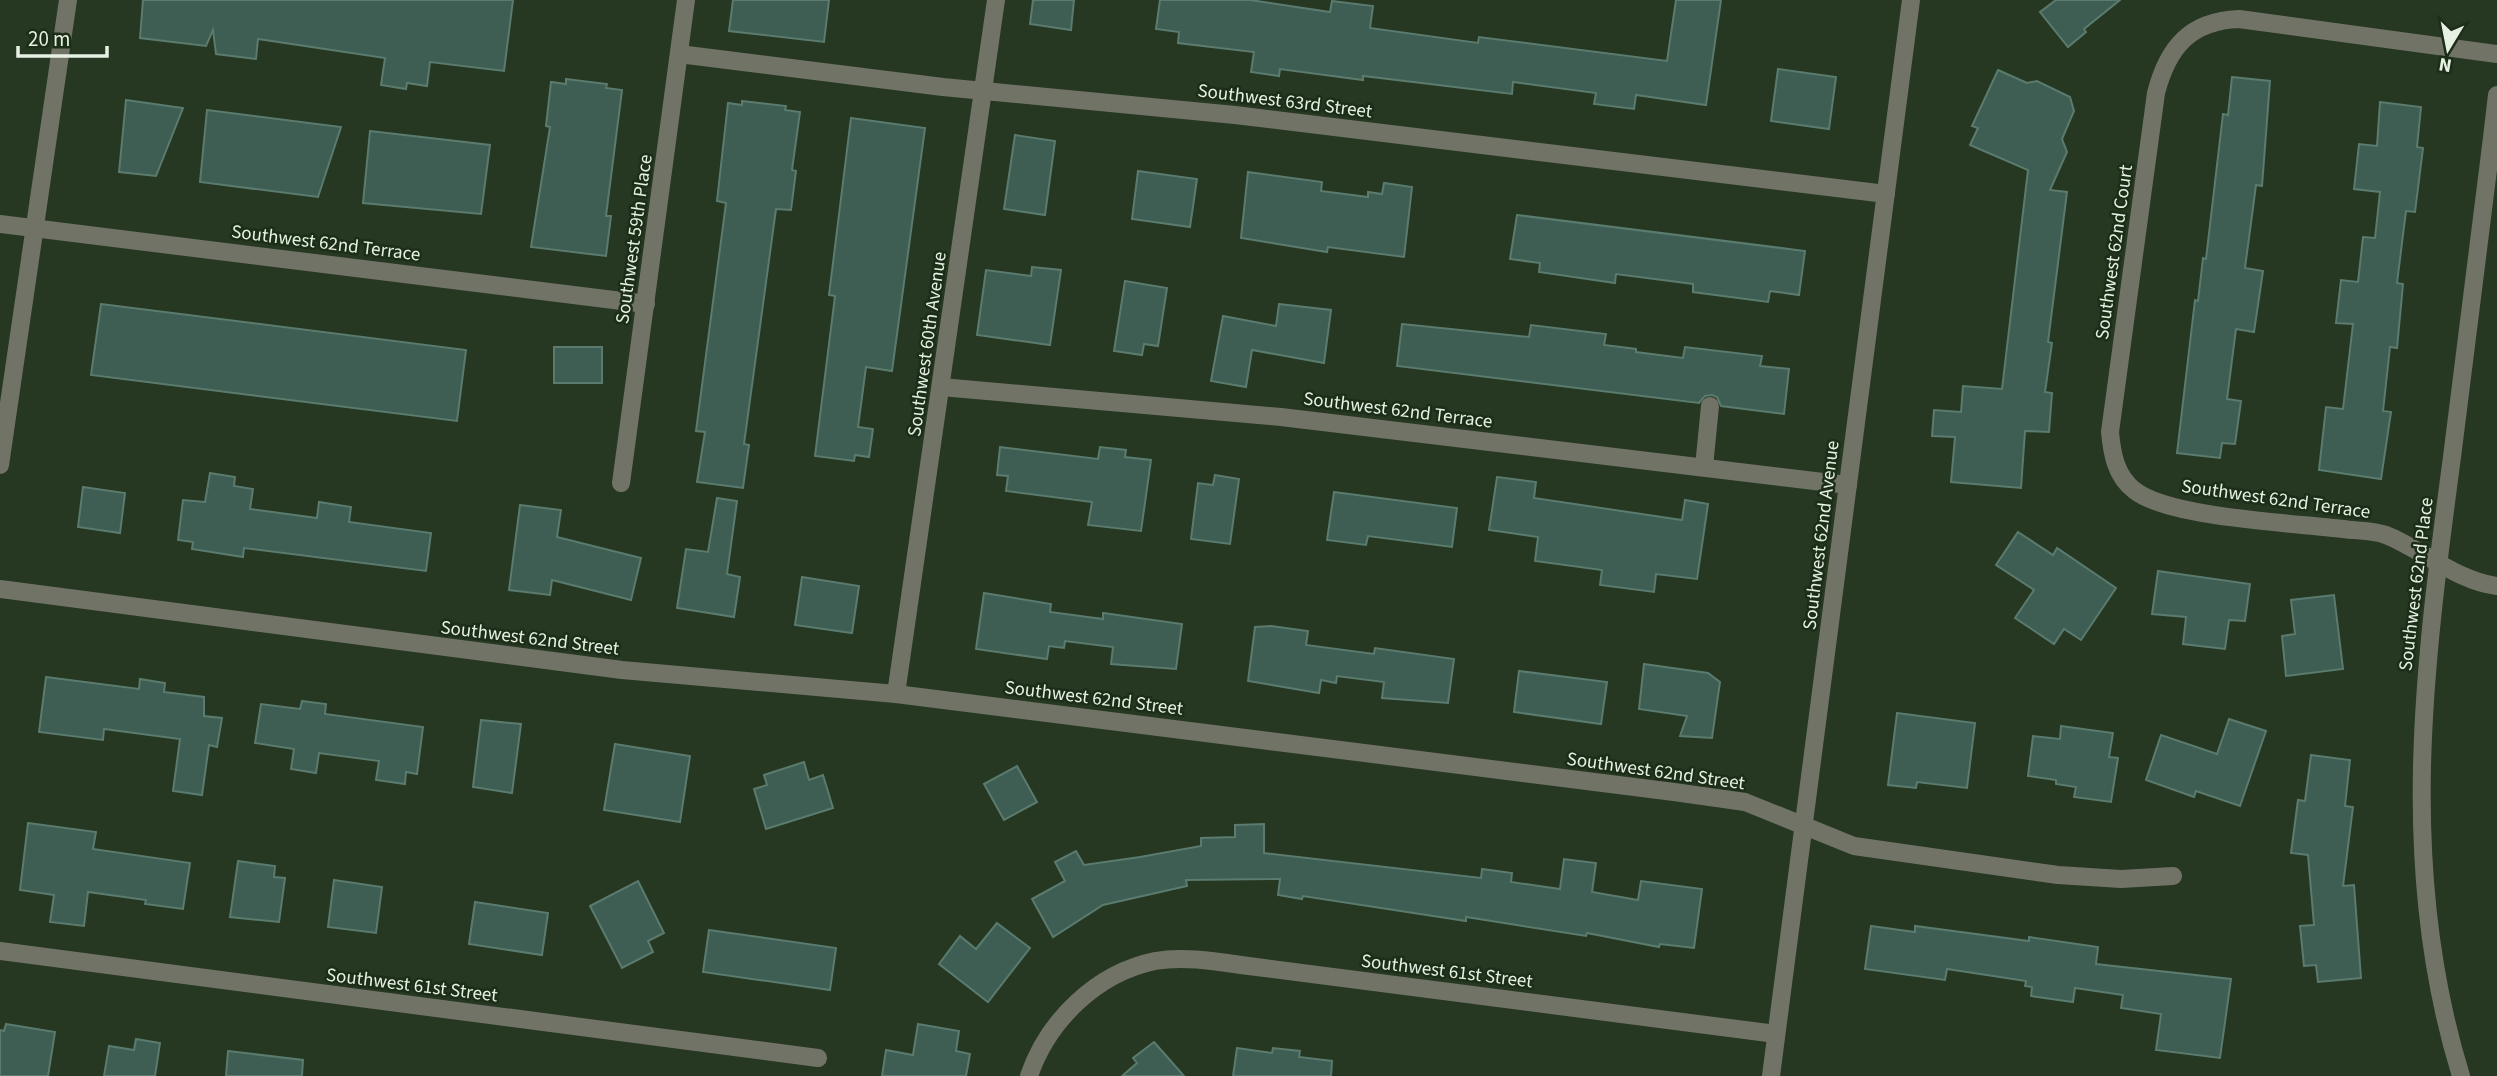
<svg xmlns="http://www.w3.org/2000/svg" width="2497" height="1076" viewBox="0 0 2497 1076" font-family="'Source Sans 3',sans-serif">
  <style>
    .building { fill: #3e5e53; stroke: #5a7b6e; stroke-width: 2 }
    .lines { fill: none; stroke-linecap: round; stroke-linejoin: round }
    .service { stroke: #727367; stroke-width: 18 }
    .minor { stroke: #727367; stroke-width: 18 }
    .tertiary { stroke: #727367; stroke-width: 18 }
    .labels { text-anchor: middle; stroke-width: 5; stroke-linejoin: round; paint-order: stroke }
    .street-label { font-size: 19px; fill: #e6f1e3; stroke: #1c2d18 }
  </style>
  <rect width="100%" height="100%" fill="#263722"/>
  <!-- building -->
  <g class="building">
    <path d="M143,0H513L504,71L430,62L427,86L407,83L406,89L381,85L385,58L258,39L256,59L216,54L213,30L206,46L140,38Z"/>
    <path d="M733,0H829L824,42L729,31Z"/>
    <path d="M1033,0H1074L1071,30L1030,24Z"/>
    <path d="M1160,0H1250L1330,12L1332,1L1373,6L1370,28L1478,43L1479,37L1667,61L1676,0H1721L1706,105L1636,95L1634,109L1594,104L1596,93L1513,82L1512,94L1363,76V80L1280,69L1279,76L1251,72L1254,52L1178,43L1179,32L1156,29Z"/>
    <path d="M2056,0H2120L2084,29L2086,32L2068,47L2040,12Z"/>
    <path d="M1778,69L1836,77L1829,129L1771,121Z"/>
    <path d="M1998,70L2027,83L2037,81L2070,97L2074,111L2062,139L2067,152L2050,190L2067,192L2048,342L2052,343L2045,392L2052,393L2049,432L2025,431L2021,488L1951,482L1955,437L1932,436L1934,410L1961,412L1963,386L2002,389L2028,170L1970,145L1978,128L1972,126Z"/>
    <path d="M2232,77L2270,81L2262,186L2256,185L2245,268L2263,271L2254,332L2236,329L2227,399L2241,401L2235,444L2222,443L2220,458L2177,453L2195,300L2198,301L2203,258L2206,259L2223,114L2228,115Z"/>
    <path d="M566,79L607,84L606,88L622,90L606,216H611L606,256L531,247L550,127L546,126L551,82L566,84Z"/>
    <path d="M126,100L183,108L156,176L119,172Z"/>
    <path d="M742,101L786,106L785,110L800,112L792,170L796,171L791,210L776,209L744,444L749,445L743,488L697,482L705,432L696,431L726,203L717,201L728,103L742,105Z"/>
    <path d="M2380,102L2421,107L2417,147L2423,148L2415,212L2406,211L2397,283L2403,284L2397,348L2390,347L2383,411L2391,412L2381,479L2319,470L2326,407L2343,409L2353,324L2336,323L2341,280L2358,282L2363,237L2375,238L2380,192L2354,189L2359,144L2377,146Z"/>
    <path d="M207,110L341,127L318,197L200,182Z"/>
    <path d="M851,118L925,128L892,371L866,367L858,427L873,429L869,457L855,455L854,461L815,456L835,296L829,295Z"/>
    <path d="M370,131L490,145L481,214L363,203Z"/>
    <path d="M1015,135L1055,141L1045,215L1004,209Z"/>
    <path d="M1138,171L1197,179L1190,227L1132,219Z"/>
    <path d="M1248,172L1322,182L1321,191L1368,197V192L1382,194L1384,183L1412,187L1404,257L1328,247L1327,252L1241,238Z"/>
    <path d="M1517,215L1805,251L1799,295L1770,291L1768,302L1693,292V284L1616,274L1615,283L1539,272L1540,263L1510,259Z"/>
    <path d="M1032,267L1061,270L1050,345L977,335L986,270L1031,276Z"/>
    <path d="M1125,281L1167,288L1158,346L1144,344L1142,355L1114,351Z"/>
    <path d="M101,304L466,350L457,421L91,375Z"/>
    <path d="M1279,304L1331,310L1324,363L1252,350L1246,387L1211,381L1223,316L1276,326Z"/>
    <path d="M1402,324L1529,337L1531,325L1606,334L1604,345L1636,349V352L1683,358L1685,347L1762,356L1760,366L1789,369L1784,414L1721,406L1717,397L1712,395L1705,396L1699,403L1397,366Z"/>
    <rect x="554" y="347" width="48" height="36"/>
    <path d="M1000,447L1098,459L1100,447L1126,450L1125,457L1151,460L1141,531L1088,525L1092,502L1006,491L1008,476L997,475Z"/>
    <path d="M210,473L235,477L234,486L253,489L250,509L317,518L319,502L351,507L349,522L431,533L426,571L244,548L243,557L192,549L193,542L178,540L183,500L205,502Z"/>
    <path d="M1215,475L1239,479L1230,544L1191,539L1198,483L1213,485Z"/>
    <path d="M1497,477L1536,482L1534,498L1682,520L1685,500L1708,504L1697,579L1656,574L1654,592L1600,585L1602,570L1535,561L1538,537L1489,530Z"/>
    <path d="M83,487L125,493L120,533L78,527Z"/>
    <path d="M1334,492L1457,508L1452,547L1368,536L1366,545L1327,540Z"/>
    <path d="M717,498L737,501L727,574L740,577L734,617L677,608L686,549L708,552Z"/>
    <path d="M520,505L561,510L557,537L641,558L631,600L552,580L550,595L509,590Z"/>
    <path d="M2018,532L2053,555L2057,548L2116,588L2081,640L2064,629L2054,644L2015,618L2034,590L1996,565Z"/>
    <path d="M2158,571L2250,584L2245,621L2229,620L2225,649L2183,644L2186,617L2152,614Z"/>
    <path d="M802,577L859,586L852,633L795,625Z"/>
    <path d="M984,593L1051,604L1050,612L1103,619V613L1182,624L1176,669L1111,664L1113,647L1065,641L1064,648L1049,646L1047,659L976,649Z"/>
    <path d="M2334,595L2343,669L2286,676L2282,636L2295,634L2291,600Z"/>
    <path d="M1271,626L1308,631L1306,645L1374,654L1375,648L1454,659L1448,703L1382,698L1384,682L1337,676L1336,683L1321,680L1319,693L1248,681L1255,627Z"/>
    <path d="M1644,664L1708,673L1720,682L1712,738L1680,736L1687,716L1639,709Z"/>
    <path d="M1519,671L1607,682L1601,724L1514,712Z"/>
    <path d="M46,677L139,689L140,679L165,683L164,692L204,697V716L222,718L217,747L209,745L202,795L173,791L180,739L104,729L103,740L39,732Z"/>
    <path d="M302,701L326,704L325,714L423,727L417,774L406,772L405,784L376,780L379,761L319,753L316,773L291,769L294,749L255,743L261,704L300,709Z"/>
    <path d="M1897,713L1975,723L1967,788L1917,782L1916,788L1888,785Z"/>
    <path d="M2229,719L2266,731L2240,806L2196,791L2194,797L2146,780L2161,735L2217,754Z"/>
    <path d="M481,720L521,724L512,793L473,787Z"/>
    <path d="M2061,726L2113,733L2109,757L2118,758L2111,802L2074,797L2076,787L2056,784V780L2028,776L2033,736L2060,739Z"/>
    <path d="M615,744L690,756L680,822L604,810Z"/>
    <path d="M2311,755L2350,760L2345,806L2353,807L2343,886L2354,885L2361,978L2318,982L2316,965L2304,966L2300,926L2314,925L2308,855L2291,853L2298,800L2305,801Z"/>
    <path d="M804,762L809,780L823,775L833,808L766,829L754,789L767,785L764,775Z"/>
    <path d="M1017,766L1037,802L1004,820L984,784Z"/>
    <path d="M28,823L96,832L93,849L190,863L183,909L145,904L146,900L88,892L84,926L50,922L54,895L20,890Z"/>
    <path d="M1264,824V853L1481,878L1482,869L1512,873L1511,882L1560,889L1564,859L1596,863L1592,892L1638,900L1641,881L1702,889L1694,948L1660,944L1659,947L1587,933L1586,936L1466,917V921L1303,896L1302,899L1278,895L1280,879L1186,880L1187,886L1103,905L1053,937L1032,899L1065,881L1055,862L1076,851L1084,865L1140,857L1201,846V838L1235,837V825Z"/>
    <path d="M238,861L275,866L274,877L285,878L279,922L230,917Z"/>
    <path d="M334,880L382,887L376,933L328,927Z"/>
    <path d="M638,881L664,933L648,941L653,952L622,968L590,906Z"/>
    <path d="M475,902L548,913L542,955L469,944Z"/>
    <path d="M997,923L1030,948L988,1002L939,964L960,936L976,949Z"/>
    <path d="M1871,926L1915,932V926L2029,941V937L2070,943L2098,947L2096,964L2231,979L2220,1058L2156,1050L2161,1014L2121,1008L2123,995L2075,988L2073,1002L2031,996L2032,987L2025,986L2026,981L1947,969L1945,980L1865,969Z"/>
    <path d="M709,930L836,948L830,990L703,972Z"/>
    <path d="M6,1024L55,1032L48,1076H0V1030L4,1031Z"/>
    <path d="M918,1024L959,1031L956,1051L970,1054L966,1076H882L886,1050L913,1055Z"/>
    <path d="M136,1039L160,1043L155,1076H104L109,1046L134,1050Z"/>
    <path d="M1154,1042L1184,1076H1122L1137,1063L1133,1058Z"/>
    <path d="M1237,1048L1272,1053L1273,1048L1300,1051L1299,1057L1332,1061L1331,1076H1233Z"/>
    <path d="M228,1051L303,1060L302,1076H226Z"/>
  </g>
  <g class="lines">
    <!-- service -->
    <path class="service" d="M1704,467L1710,406"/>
    <!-- minor -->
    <g class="minor">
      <path d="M679,54L943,87L1235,115L1886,194"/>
      <path d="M2497,54L2239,19C2190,21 2168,47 2156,93L2110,432C2112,454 2116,476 2134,490C2168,518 2295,523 2343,529C2356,531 2373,530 2386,535C2423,550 2457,581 2497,586"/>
      <path d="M0,224L646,304"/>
      <path d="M941,387L1281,417L1848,485"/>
      <path d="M0,465L68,0"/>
      <path d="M621,483L686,0"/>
      <path d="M0,589L622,670L896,694L1674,792L1745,802L1854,846L2058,875L2121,879L2173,876"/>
      <path d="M896,694L996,0"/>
      <path d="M0,951L818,1058"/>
      <path d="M1029,1076C1048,1020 1097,973 1155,961C1183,956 1214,961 1241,965L1776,1034"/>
      <path d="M2461,1076C2397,869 2424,667 2452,457C2468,337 2483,216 2497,95"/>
    </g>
    <!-- tertiary -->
    <path class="tertiary" d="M1771,1076L1911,0"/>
  </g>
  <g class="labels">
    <!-- street labels -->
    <g class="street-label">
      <text transform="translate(1285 100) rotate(7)" y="7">Southwest 63rd Street</text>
      <text transform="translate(633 239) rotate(-82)" y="7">Southwest 59th Place</text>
      <text transform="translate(326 242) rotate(7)" y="7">Southwest 62nd Terrace</text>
      <text transform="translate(2113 252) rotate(-82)" y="7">Southwest 62nd Court</text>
      <text transform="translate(926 344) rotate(-82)" y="7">Southwest 60th Avenue</text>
      <text transform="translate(1398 409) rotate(7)" y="7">Southwest 62nd Terrace</text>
      <text transform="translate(2276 498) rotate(8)" y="7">Southwest 62nd Terrace</text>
      <text transform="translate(1820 535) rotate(-83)" y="7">Southwest 62nd Avenue</text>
      <text transform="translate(2415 584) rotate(-83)" y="7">Southwest 62nd Place</text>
      <text transform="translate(530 637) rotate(7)" y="7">Southwest 62nd Street</text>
      <text transform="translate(1094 697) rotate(7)" y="7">Southwest 62nd Street</text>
      <text transform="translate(1656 770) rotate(8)" y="7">Southwest 62nd Street</text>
      <text transform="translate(1447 970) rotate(7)" y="7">Southwest 61st Street</text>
      <text transform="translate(412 984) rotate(7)" y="7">Southwest 61st Street</text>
    </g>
  </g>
  <!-- north arrow -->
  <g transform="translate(2448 49) rotate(190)" stroke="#1c2d18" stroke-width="5" paint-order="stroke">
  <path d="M0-5L12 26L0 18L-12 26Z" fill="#e6f1e3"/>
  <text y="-10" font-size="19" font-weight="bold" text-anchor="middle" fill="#e6f1e3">N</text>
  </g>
  <!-- scale -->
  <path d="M18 46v10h89v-10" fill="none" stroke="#e6f1e3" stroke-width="3.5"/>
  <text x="28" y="46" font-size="21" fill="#e6f1e3" stroke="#1c2d18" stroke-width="5" paint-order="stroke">20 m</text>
</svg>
